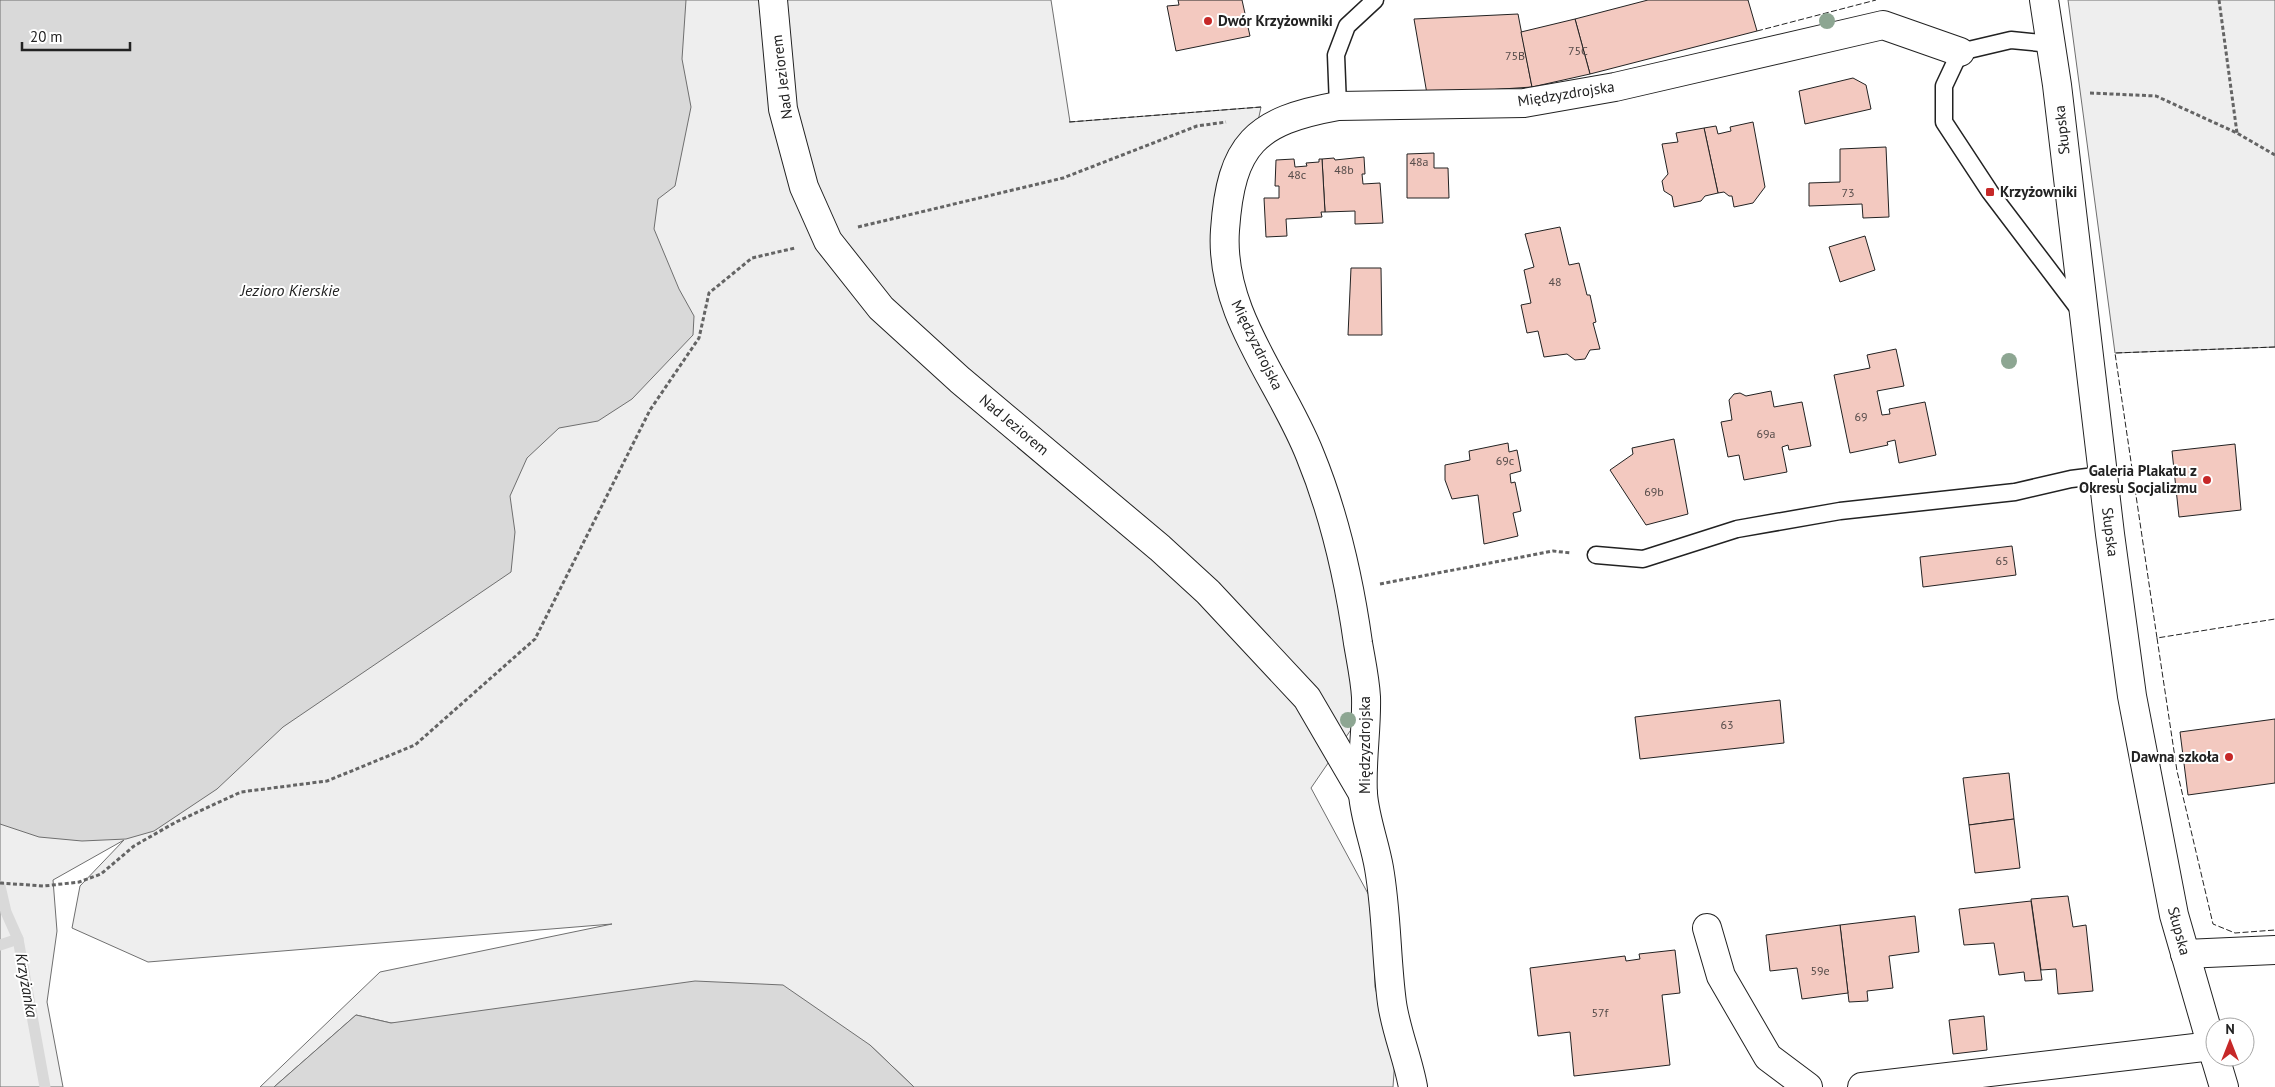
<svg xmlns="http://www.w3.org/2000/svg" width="2275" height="1087" viewBox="0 0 2275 1087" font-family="'PT Sans',sans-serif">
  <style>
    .green { fill: #eee; stroke: #6f6f6f }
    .water { fill: #d9d9d9; stroke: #6f6f6f }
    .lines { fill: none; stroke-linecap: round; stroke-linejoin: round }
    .stream { stroke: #d9d9d9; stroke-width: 11 }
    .building { fill: #f3c9c0; stroke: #222 }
    .lane-casing { stroke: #222; stroke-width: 19 }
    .street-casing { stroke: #222; stroke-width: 30 }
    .secondary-casing { stroke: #222; stroke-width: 30 }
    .path { stroke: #646464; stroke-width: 3; stroke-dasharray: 4 2.5; stroke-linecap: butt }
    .lane { stroke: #fff; stroke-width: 16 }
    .street { stroke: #fff; stroke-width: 28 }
    .secondary { stroke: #fff; stroke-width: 28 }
    .fence { stroke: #222; stroke-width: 1; stroke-dasharray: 6 2.5; stroke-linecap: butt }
    .tree { fill: #8da692 }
    .poi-dot { fill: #c62828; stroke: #fff; stroke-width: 2 }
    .labels { text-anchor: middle; stroke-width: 4; stroke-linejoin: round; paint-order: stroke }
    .number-label { font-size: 12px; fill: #564c4a }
    .poi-label { font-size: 15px; font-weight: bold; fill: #222; stroke: #fff; text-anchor: start }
    .street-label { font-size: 15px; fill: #222; stroke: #fff }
    .water-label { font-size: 16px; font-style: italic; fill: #222; stroke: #fff }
  </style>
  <rect width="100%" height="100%" fill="#fff"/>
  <!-- green -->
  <g class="green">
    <path d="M568,0H1051L1070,122L1261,107L1257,126L1217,221L1318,495L1359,718L1311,788L1372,901L1375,987L1395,1058L1393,1087H914L870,1045L391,1023L356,1015L274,1087H260L380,972L612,924L148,962L72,928L80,886L124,840L53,880L57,931L47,1002L63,1087H0V397Z"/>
    <path d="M2068,0H2275V347L2115,353Z"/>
  </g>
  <!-- water -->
  <g class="water">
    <path d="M0,0H686L682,59L691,107L675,186L658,199L654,229L679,289L694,316L693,335L632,399L598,421L559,428L527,458L510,496L515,532L511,572L283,727L217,789L154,831L126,839L82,841L39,837L0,824Z"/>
    <path d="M695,981L783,985L870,1045L914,1087H274L356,1015L391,1023Z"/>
  </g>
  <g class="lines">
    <!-- stream -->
    <g class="stream">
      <path d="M0,886L6,912L18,939L45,1087"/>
      <path d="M0,945L18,939"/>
    </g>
  </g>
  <!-- building -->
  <g class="building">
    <path d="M1178,0H1242L1250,36L1176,51L1167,6L1179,5Z"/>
    <path d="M1648,0H1748L1757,31L1590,74L1575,19Z"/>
    <path d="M1518,14L1532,87L1427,94L1414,19Z"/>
    <path d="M1575,19L1590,74L1532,87L1521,32Z"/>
    <path d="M1853,78L1866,85L1871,109L1805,124L1799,91Z"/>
    <path d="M1753,122L1765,187L1753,203L1734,207L1732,196H1729L1724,192L1718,193L1704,128L1716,126L1718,134L1731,131L1730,127Z"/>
    <path d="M1704,128L1718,193L1705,196L1701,201L1674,207L1672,196L1664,191L1662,181L1668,174L1662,144L1678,142L1676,133Z"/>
    <path d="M1886,147L1889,217L1863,218L1862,204L1809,206V183L1840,182V149Z"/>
    <path d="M1434,153V168H1448L1449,198H1407V154Z"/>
    <path d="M1364,157L1365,174H1362L1363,184L1380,183L1383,223L1355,224V211L1325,212L1322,159L1334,158L1335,160Z"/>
    <path d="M1294,159L1295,167L1307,166L1306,163L1319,162V159H1322L1325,212H1321L1322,217L1286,219L1287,236L1266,237L1264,198H1279V186H1275L1276,160Z"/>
    <path d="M1560,227L1569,265L1579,263L1587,295H1590L1596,322L1593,323L1600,349L1590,350L1585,359L1575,360L1567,354L1544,357L1538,331L1527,333L1521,305L1531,303L1524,270L1534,267L1525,234Z"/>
    <path d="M1865,236L1875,270L1840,282L1829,247Z"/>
    <path d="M1351,268H1381L1382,335H1348Z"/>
    <path d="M1896,349L1904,386L1877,391L1882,415L1890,414L1889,409L1925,402L1936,455L1899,463L1895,440L1887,442L1888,445L1850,453L1834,375L1870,368L1867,355Z"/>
    <path d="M1771,391L1774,407L1802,402L1811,446L1789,450L1788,445L1782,447L1787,472L1744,480L1739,455L1728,457L1721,422L1732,420L1729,400L1734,394L1740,393L1746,396Z"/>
    <path d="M1674,439L1688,514L1646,525L1610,470L1633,454L1632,448Z"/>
    <path d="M1508,443L1509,452L1517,450L1521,471L1510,474L1511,483L1515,482L1521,511L1513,513L1518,536L1484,544L1478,495L1452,499L1445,480V465L1470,460L1469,451Z"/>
    <path d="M2235,444L2241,510L2179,517L2172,451Z"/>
    <path d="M2012,546L2016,575L1923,587L1920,557Z"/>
    <path d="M1780,700L1784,743L1640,759L1635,717Z"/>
    <path d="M2275,719V783L2188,795L2180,732Z"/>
    <path d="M2009,773L2014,819L1969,825L1963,778Z"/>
    <path d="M2014,819L2020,868L1975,873L1969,825Z"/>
    <path d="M2068,896L2073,927L2086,925L2093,991L2058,994L2056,969L2041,970L2031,899Z"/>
    <path d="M2031,901L2042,980L2025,981L2024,972L1999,975L1994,943L1964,945L1959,909Z"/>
    <path d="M1915,916L1919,952L1889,956L1893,988L1867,991L1868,1001L1849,1002L1840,925Z"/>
    <path d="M1840,925L1848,993L1802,999L1797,968L1770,971L1766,935Z"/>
    <path d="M1675,950L1680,993L1662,995L1670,1065L1574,1076L1570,1032L1538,1036L1530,968L1625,956L1626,961L1640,959L1639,954Z"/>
    <path d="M1984,1016L1987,1050L1953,1054L1949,1020Z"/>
  </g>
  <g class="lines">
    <defs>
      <g id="lane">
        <path d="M2051,44L2011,40L1960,52L1944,86V122L1990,192L2081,312"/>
        <path d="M1338,106L1336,55L1347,26L1375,0"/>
        <path d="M1596,555L1643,559L1737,529L1840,511L2015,492L2071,479L2103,475"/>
      </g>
      <g id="street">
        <path d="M773,0L783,109L804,187L828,241L881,308L960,380L1160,548L1208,592L1307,698L1363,794"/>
        <path d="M1707,928L1721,976L1768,1057L1808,1087"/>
        <path d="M2185,954L2275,950"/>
        <path d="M1413,1087C1408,1059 1396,1031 1392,1003C1386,958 1387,914 1379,868C1375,844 1365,819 1363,794C1361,762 1367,729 1366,697C1365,679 1361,661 1358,643C1349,579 1335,516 1310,455C1281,381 1219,314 1225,230C1231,144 1255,121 1338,106L1524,103L1615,87L1883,25L1960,52"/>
        <path d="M1862,1087L2212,1046"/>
      </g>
      <g id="secondary">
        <path d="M2044,0L2057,85L2110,534L2132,696L2174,915L2215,1057"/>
        <path d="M2215,1057L2224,1087"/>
      </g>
    </defs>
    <!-- lane casing -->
    <use href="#lane" class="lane-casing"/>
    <!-- street casing -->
    <use href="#street" class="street-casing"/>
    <!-- secondary casing -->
    <use href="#secondary" class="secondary-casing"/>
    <!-- path -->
    <g class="path">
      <path d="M2219,0L2237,133"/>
      <path d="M2090,93L2156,96L2237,133L2275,155"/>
      <path d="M858,227L1063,178L1197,126L1226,122"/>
      <path d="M1380,584L1553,551L1571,553"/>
      <path d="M0,883L44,886L79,882L101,874L134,846L176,822L241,792L327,781L415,745L535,639L650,410L699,338L709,293L752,258L795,248"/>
    </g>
    <!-- lane -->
    <use href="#lane" class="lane"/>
    <!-- street -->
    <use href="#street" class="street"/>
    <!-- secondary -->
    <use href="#secondary" class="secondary"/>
    <!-- fence -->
    <g class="fence">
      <path d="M1757,31L1876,0"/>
      <path d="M1069,122L1261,107"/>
      <path d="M2275,347L2115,353L2157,638L2275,619"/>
      <path d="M2157,638L2177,771L2213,924L2235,933L2275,930"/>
    </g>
  </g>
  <!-- trees -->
  <g class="tree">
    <circle cx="1827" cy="21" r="8"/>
    <circle cx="2009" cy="361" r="8"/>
    <circle cx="1348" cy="720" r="8"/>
  </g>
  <!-- markers -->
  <g class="poi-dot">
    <circle cx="1208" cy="21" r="5"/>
    <rect x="1985" y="187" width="10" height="10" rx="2.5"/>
    <circle cx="2207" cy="480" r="5"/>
    <circle cx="2229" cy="757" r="5"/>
  </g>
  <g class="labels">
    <!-- number labels -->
    <g class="number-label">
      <text x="1578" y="55">75C</text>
      <text x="1515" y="60">75B</text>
      <text x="1419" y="166">48a</text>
      <text x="1344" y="174">48b</text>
      <text x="1297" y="179">48c</text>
      <text x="1848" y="197">73</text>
      <text x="1555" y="286">48</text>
      <text x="1861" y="421">69</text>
      <text x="1766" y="438">69a</text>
      <text x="1505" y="465">69c</text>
      <text x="1654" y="496">69b</text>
      <text x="2002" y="565">65</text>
      <text x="1727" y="729">63</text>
      <text x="1820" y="975">59e</text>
      <text x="1600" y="1017">57f</text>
    </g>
    <!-- poi labels -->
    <g class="poi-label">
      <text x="1218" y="26">Dwór Krzyżowniki</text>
      <text x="2000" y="197">Krzyżowniki</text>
      <text x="2197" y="476" text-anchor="end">Galeria Plakatu z<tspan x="2197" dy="17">Okresu Socjalizmu</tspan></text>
      <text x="2219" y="762" text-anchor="end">Dawna szkoła</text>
    </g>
    <!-- street labels -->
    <g class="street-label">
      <text transform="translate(782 77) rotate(-97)" y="5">Nad Jeziorem</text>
      <text transform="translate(1566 94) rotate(-9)" y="5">Międzyzdrojska</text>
      <text transform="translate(2062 130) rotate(-96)" y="5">Słupska</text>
      <text transform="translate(1257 345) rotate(64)" y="5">Międzyzdrojska</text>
      <text transform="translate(1014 425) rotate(40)" y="5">Nad Jeziorem</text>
      <text transform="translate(2110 532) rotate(83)" y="5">Słupska</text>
      <text transform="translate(1365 745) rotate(-90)" y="5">Międzyzdrojska</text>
      <text transform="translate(2179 931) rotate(75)" y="5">Słupska</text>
    </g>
    <!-- water labels -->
    <g class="water-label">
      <text x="290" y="296">Jezioro Kierskie</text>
      <text transform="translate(27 985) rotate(80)" y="6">Krzyżanka</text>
    </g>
  </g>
  <!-- north arrow -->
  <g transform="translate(2230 1042)"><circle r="24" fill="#ffffff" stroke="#a7a7a7"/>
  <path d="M0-4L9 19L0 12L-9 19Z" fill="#c62828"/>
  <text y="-8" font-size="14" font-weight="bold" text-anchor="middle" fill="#222222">N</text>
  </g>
  <!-- scale -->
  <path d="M22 42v8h108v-8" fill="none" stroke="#222222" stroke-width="2.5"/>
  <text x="30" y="42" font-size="15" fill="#222222" stroke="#ffffff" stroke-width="4" paint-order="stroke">20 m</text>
</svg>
